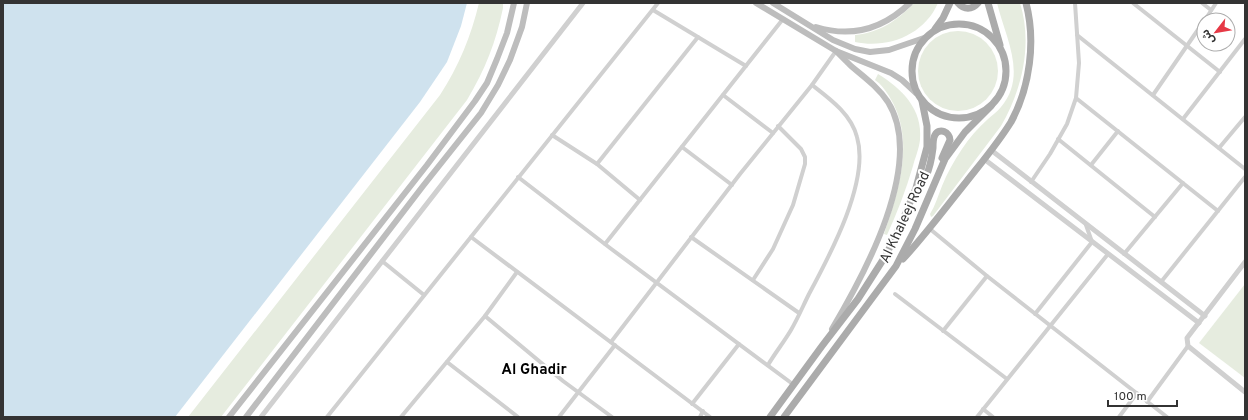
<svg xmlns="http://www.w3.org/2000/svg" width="1248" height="420" viewBox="0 0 1248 420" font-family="Overpass,'Noto Sans Arabic',sans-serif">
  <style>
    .green { fill: #e6ecdf }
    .water { fill: #cfe2ee }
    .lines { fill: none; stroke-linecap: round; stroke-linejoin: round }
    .minor { stroke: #d0d0d0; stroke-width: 4 }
    .tertiary { stroke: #d0d0d0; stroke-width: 5 }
    .secondary { stroke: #bdbdbd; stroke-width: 6 }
    .primary { stroke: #ababab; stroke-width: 7 }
    .labels { text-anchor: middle; stroke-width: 4; stroke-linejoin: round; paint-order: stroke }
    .street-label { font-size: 14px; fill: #333; stroke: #fff }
    .neighbourhood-label { font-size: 15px; font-weight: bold; fill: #000; stroke: #fff }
  </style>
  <rect width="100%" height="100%" fill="#fff"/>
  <!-- green -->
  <g class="green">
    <path d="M479,3H503V8C496,42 485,70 467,100L221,417H188L440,95C459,66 471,36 479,3Z"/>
    <path d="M914,3H938C924,35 888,49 855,42V35C879,33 898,20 914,3Z"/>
    <path d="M997,3H1020C1033,44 1022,90 1001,126L933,216L931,217L930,214C935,206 938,196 942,186C947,173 954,161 962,149C969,138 978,128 988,119C992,115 997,112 1001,107C1028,75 1005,37 997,3Z"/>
    <circle cx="958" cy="71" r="40"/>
    <path d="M878,74C902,89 923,109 920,140C919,149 915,158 913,166C906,190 897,213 887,235L884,234C899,190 916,138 889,96C885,90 881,84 875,80Z"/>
    <path d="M1245,284V378L1199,343Z"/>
  </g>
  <!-- water -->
  <path class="water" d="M3,3H467L461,26L447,62L420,102L175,417H3Z"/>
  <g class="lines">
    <!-- minor -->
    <g class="minor">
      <path d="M1133,3L1220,72"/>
      <path d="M1202,3L1211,10"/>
      <path d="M653,10L746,66"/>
      <path d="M1205,20L1216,3"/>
      <path d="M1077,35L1245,169"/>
      <path d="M723,95L773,133"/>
      <path d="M1153,95L1204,21"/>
      <path d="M1076,98L1218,211"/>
      <path d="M1183,119L1245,39"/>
      <path d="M552,135L597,164"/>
      <path d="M1058,139L1155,217"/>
      <path d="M682,147L732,185"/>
      <path d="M1219,148L1245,117"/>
      <path d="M1091,165L1118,131"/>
      <path d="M518,177L610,248L794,385"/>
      <path d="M1031,182L1050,154L1067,124L1076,98L1079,63L1075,3"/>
      <path d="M640,200L597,164L698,37"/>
      <path d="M930,229L987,276L1167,417"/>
      <path d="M471,237L710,417"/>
      <path d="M691,237L799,313"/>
      <path d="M605,244L783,19"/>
      <path d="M1124,254L1183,183"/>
      <path d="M382,261L424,295"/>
      <path d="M753,280L773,249L793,205L805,164V157L801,149L778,126"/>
      <path d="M1161,282L1245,177"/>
      <path d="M895,294L1007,379"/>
      <path d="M1035,314L1092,242L1086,225"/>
      <path d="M485,316L563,381L612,417"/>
      <path d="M943,331L987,276"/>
      <path d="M611,342L740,174L812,85L836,51"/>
      <path d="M447,362L518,417"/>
      <path d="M768,365C775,353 784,342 791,330C798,318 803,306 809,294C830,255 870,181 857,137C851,114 830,99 812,85"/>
      <path d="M1147,402L1188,346"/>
      <path d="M692,404L739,344"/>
      <path d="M983,409L993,417"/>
      <path d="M327,417L658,3"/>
      <path d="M401,417L485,316L517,272"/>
      <path d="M559,417L615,345"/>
      <path d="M700,417L703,411"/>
      <path d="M977,417L1108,254"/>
      <path d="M1119,417L1137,393"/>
    </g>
    <!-- tertiary -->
    <g class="tertiary">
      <path d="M991,150L1205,316"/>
      <path d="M984,159L1199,323"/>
      <path d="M1245,262L1187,338L1188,346L1245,392"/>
      <path d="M261,417L583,3"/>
    </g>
    <!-- secondary -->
    <g class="secondary">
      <path d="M756,3L836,51L891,73L902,80L916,93"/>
      <path d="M773,3L833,40L855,49L870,52L889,50L924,38"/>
      <path d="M816,27C852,38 883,29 910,3"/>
      <path d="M832,329C864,275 926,163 888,102C878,87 864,77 851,66C846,61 841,56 836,51"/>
      <path d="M229,417L427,165L475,101L487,83L497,59L507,33L514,3"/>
      <path d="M246,417L423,186L481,113L498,85L510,60L522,27L527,3"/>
    </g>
    <!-- primary -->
    <g class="primary">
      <path d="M958,3C964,10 972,10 978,3"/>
      <path d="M988,3L1000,45"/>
      <circle cx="959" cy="71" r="47"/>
      <path d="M935,29L943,18L950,3"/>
      <path d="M918,185C920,182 924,179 926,176C930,168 932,156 933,148C933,144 933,138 935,135C939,127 950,132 950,140L942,158"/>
      <path d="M903,259C926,234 946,207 967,181C982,162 998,143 1011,122C1030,87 1036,41 1026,3"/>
      <path d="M770,417L822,346L858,299L886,255L902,222L916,188L927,147V126L922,101"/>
      <path d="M784,417L896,266L915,229L945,159L965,132L991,106"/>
    </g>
  </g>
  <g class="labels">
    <!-- street labels -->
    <g class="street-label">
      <text transform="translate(904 217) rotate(-65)" y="5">Al Khaleej Road</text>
    </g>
    <!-- neighbourhood labels -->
    <g class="neighbourhood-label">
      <text x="534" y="374">Al Ghadir</text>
    </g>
  </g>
  <!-- border -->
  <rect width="1248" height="420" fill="none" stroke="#333333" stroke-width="8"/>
  <!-- north arrow -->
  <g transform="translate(1216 32) rotate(239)"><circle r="19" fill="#ffffff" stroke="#adadad"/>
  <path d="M0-3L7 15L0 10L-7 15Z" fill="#e63946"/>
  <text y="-6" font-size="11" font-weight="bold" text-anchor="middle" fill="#333333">ش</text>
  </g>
  <!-- scale -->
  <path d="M1108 400v6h69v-6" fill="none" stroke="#333333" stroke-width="2"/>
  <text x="1114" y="400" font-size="12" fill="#333333" stroke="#ffffff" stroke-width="3" paint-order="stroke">100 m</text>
</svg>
